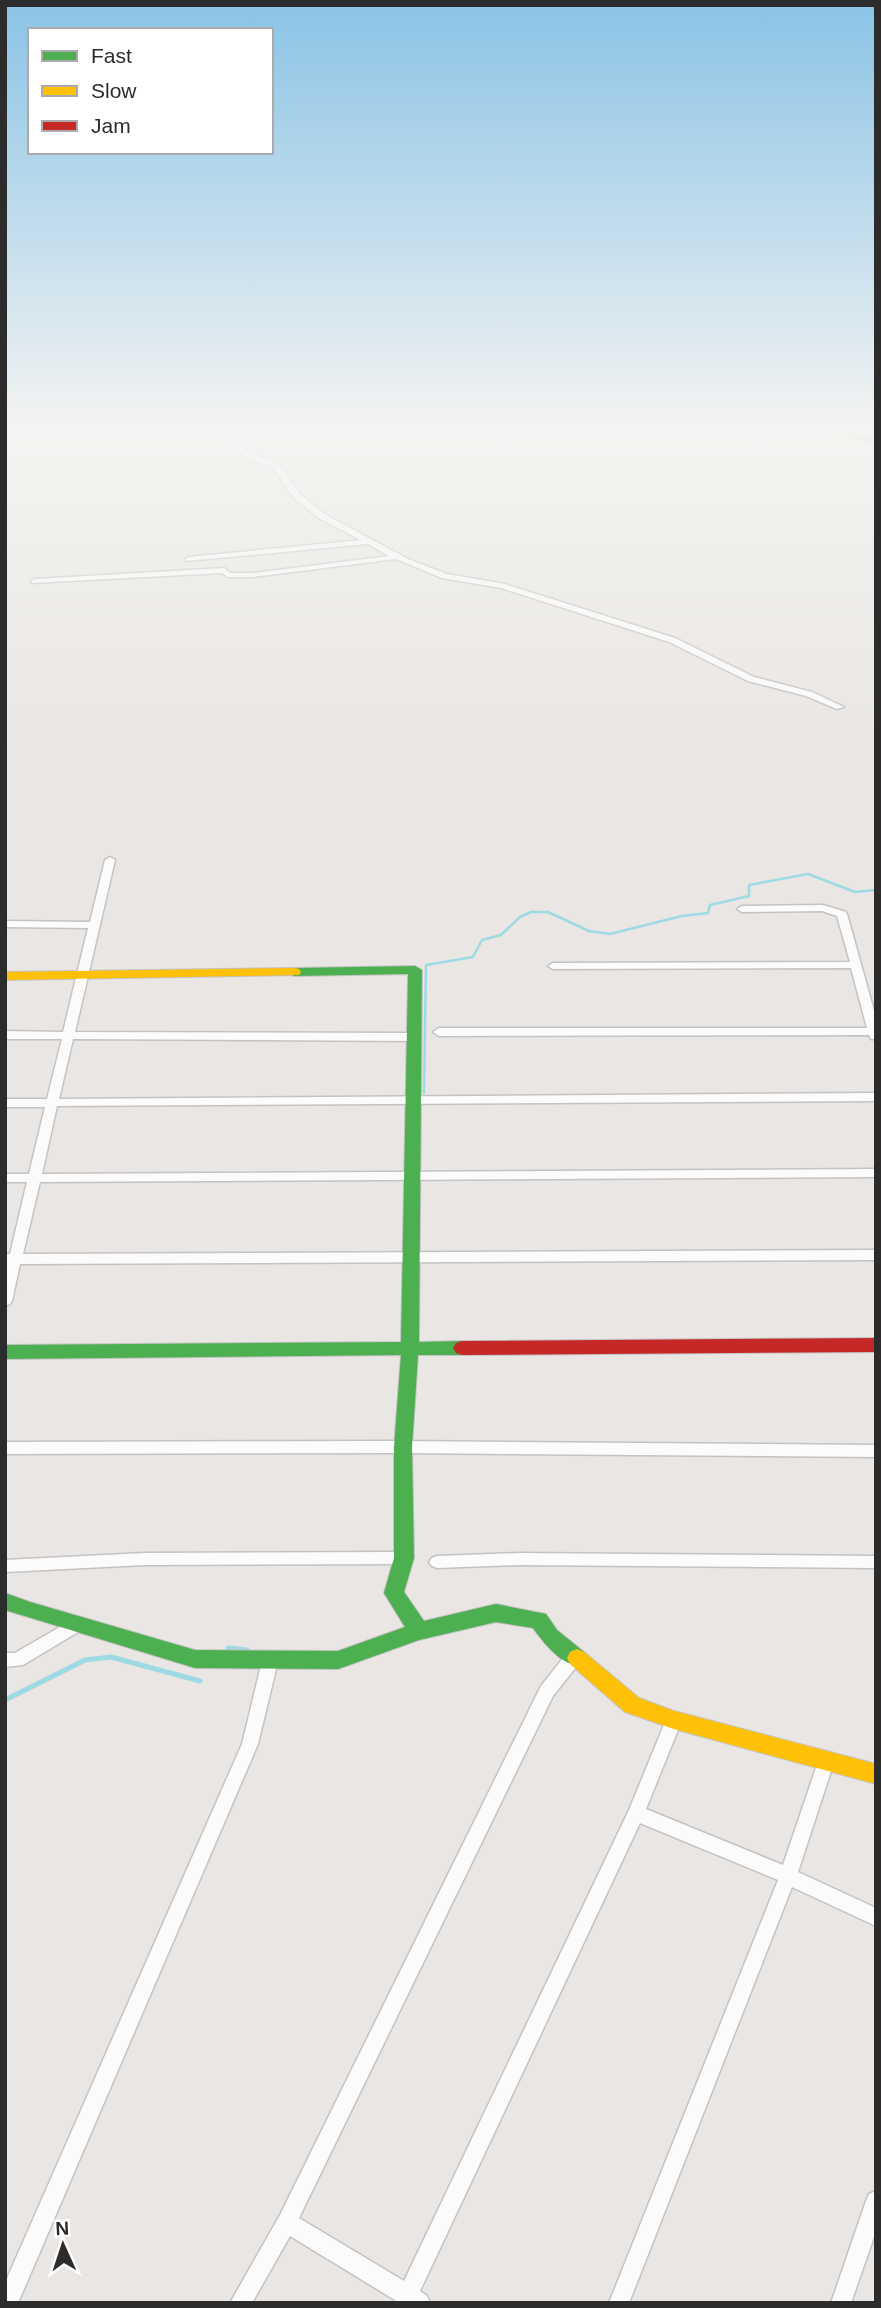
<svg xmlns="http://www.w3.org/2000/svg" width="881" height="2308" viewBox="0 0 881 2308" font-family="Helvetica,sans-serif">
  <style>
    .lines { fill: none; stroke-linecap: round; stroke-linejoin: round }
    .stream-far1 { stroke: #9edae3; stroke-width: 2.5 }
    .stream { stroke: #9edae3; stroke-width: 5 }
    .street-casing { stroke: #c4c3c3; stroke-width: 3 }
    .fast-casing { stroke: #c4c3c3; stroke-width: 2 }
    .slow-casing { stroke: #c4c3c3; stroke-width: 2 }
    .jam-casing { stroke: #c4c3c3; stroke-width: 2 }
    .street { fill: #fcfbfb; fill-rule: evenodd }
    .fast { fill: #4caf50; fill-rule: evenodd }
    .slow { fill: #ffc107; fill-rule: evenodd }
    .jam { fill: #c62828; fill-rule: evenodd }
  </style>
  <rect width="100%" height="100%" fill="#e9e6e3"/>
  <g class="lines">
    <!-- stream-far1 -->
    <path class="stream-far1" d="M424,1093L426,965L473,957L482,940L501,935L520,917L531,912H548L589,931L610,934L682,916L708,913L710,905L749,896V885L808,874L855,892L876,890"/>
    <!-- stream -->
    <g class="stream">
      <path d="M228,1648L247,1650"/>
      <path d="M5,1700L85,1660L111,1657L200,1681"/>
    </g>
    <defs>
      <g id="street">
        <path d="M223,432H229L243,449L279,464L301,495L326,515L408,559L447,574L505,584L675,638L754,677L812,692L844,707L837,709L806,696L748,681L669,642L501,588L442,578L396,559L253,577H228L222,573L32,583L31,581L35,579L224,568L230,573H253L389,556L368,544L186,561L185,559L189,557L361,540L320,519L295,499L273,468L237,453Z"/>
        <path d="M110,857L115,860L75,1032L415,1033L421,1037L415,1041L73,1039L59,1099L876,1093V1101L57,1106L42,1174L876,1169V1177L40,1182L23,1254L876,1250V1260L20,1264L12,1301L10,1304L5,1306V1272L7,1264H5V1254H10L27,1182H5V1174H29L45,1107H5V1099H47L62,1039H5V1031L63,1032L88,928L5,927V921L90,922L105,860Z"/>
        <path d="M823,905L846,912L847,914L876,1018V1039H871L869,1035L439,1036L433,1032L439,1028H867L851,968L553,969L548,966L553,963L850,962L837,916L822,911L742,912L737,909L742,906Z"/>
        <path d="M403,1441L876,1445V1457L403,1453L5,1454V1442Z"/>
        <path d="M404,1552L409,1554L412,1558L409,1562L404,1564L145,1565L5,1572V1560L145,1553Z"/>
        <path d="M519,1553L876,1556V1568L519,1565L437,1568L432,1566L429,1562L432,1558L437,1556Z"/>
        <path d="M77,1617L83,1619L85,1624L83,1629L23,1665L5,1667V1653H15Z"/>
        <path d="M574,1650L580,1652L582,1657L580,1662L553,1696L299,2218L404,2281L629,1810L668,1715L674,1713L680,1715L682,1720L646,1809L783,1865L819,1759L821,1754L827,1751L833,1754L835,1759L798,1872L876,1908V1926L792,1887L629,2303H609L778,1880L640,1823L420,2291L427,2296L430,2303H394L395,2300L290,2236L252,2303H230L280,2215L541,1686L568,1652Z"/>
        <path d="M270,1654L276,1656L278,1661L258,1744L18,2303H5V2283L242,1744L262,1661L264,1656Z"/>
        <path d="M876,2191V2231L851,2303H831L866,2201L869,2194Z"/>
      </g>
      <g id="fast">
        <path d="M829,432L876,437V443L833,435Z"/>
        <path d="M415,966L422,970L419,1342L462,1341L468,1343L471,1348L468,1353L462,1355H418L412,1447L414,1558L404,1592L424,1621L496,1604L546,1614L557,1630L584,1652L587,1658L584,1664C565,1671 543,1642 533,1628L496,1622L419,1640L338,1669L195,1668L5,1610V1593L30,1602L195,1650L338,1651L405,1627L384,1593L394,1558V1447L401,1355L5,1359V1345L401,1342L408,974L294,976L287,972L294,968Z"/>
      </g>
      <g id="slow">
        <path d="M294,968L299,969L301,972L299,975L5,980V972Z"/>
        <path d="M577,1649L584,1652L639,1698L674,1711L876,1764V1784L674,1729L625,1712L570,1664L567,1658L570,1652Z"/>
      </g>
      <path id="jam" d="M876,1338V1352L462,1355L456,1353L453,1348L456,1343L462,1341Z"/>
    </defs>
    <!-- street casing -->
    <use href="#street" class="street-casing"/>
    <!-- fast casing -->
    <use href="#fast" class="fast-casing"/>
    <!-- slow casing -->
    <use href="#slow" class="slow-casing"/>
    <!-- jam casing -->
    <use href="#jam" class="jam-casing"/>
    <!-- street -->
    <use href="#street" class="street"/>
    <!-- fast -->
    <use href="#fast" class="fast"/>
    <!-- slow -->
    <use href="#slow" class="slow"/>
    <!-- jam -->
    <use href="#jam" class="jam"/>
  </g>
  <!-- sky -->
  <linearGradient id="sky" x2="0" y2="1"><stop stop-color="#8ac3e6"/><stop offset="0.57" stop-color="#f5f4f2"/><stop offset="1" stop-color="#f5f4f2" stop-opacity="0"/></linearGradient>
  <rect width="881" height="755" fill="url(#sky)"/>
  <!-- border -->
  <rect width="881" height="2308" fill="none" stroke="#2c2c2c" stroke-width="14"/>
  <!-- legend -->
  <rect x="28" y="28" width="245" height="126" fill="#ffffff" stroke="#ababab" stroke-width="2"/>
  <rect x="42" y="51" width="35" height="10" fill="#4caf50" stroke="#ababab" stroke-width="2"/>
  <text x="91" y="63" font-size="21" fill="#2c2c2c">Fast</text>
  <rect x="42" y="86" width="35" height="10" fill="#ffc107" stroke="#ababab" stroke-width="2"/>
  <text x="91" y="98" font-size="21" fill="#2c2c2c">Slow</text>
  <rect x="42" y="121" width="35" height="10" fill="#c62828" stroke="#ababab" stroke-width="2"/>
  <text x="91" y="133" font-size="21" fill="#2c2c2c">Jam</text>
  <!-- north arrow -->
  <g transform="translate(63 2245) rotate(357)" stroke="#ffffff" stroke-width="5" paint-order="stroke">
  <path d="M0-5L12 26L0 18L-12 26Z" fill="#2c2c2c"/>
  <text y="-10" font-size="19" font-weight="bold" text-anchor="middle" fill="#2c2c2c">N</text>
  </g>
</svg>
